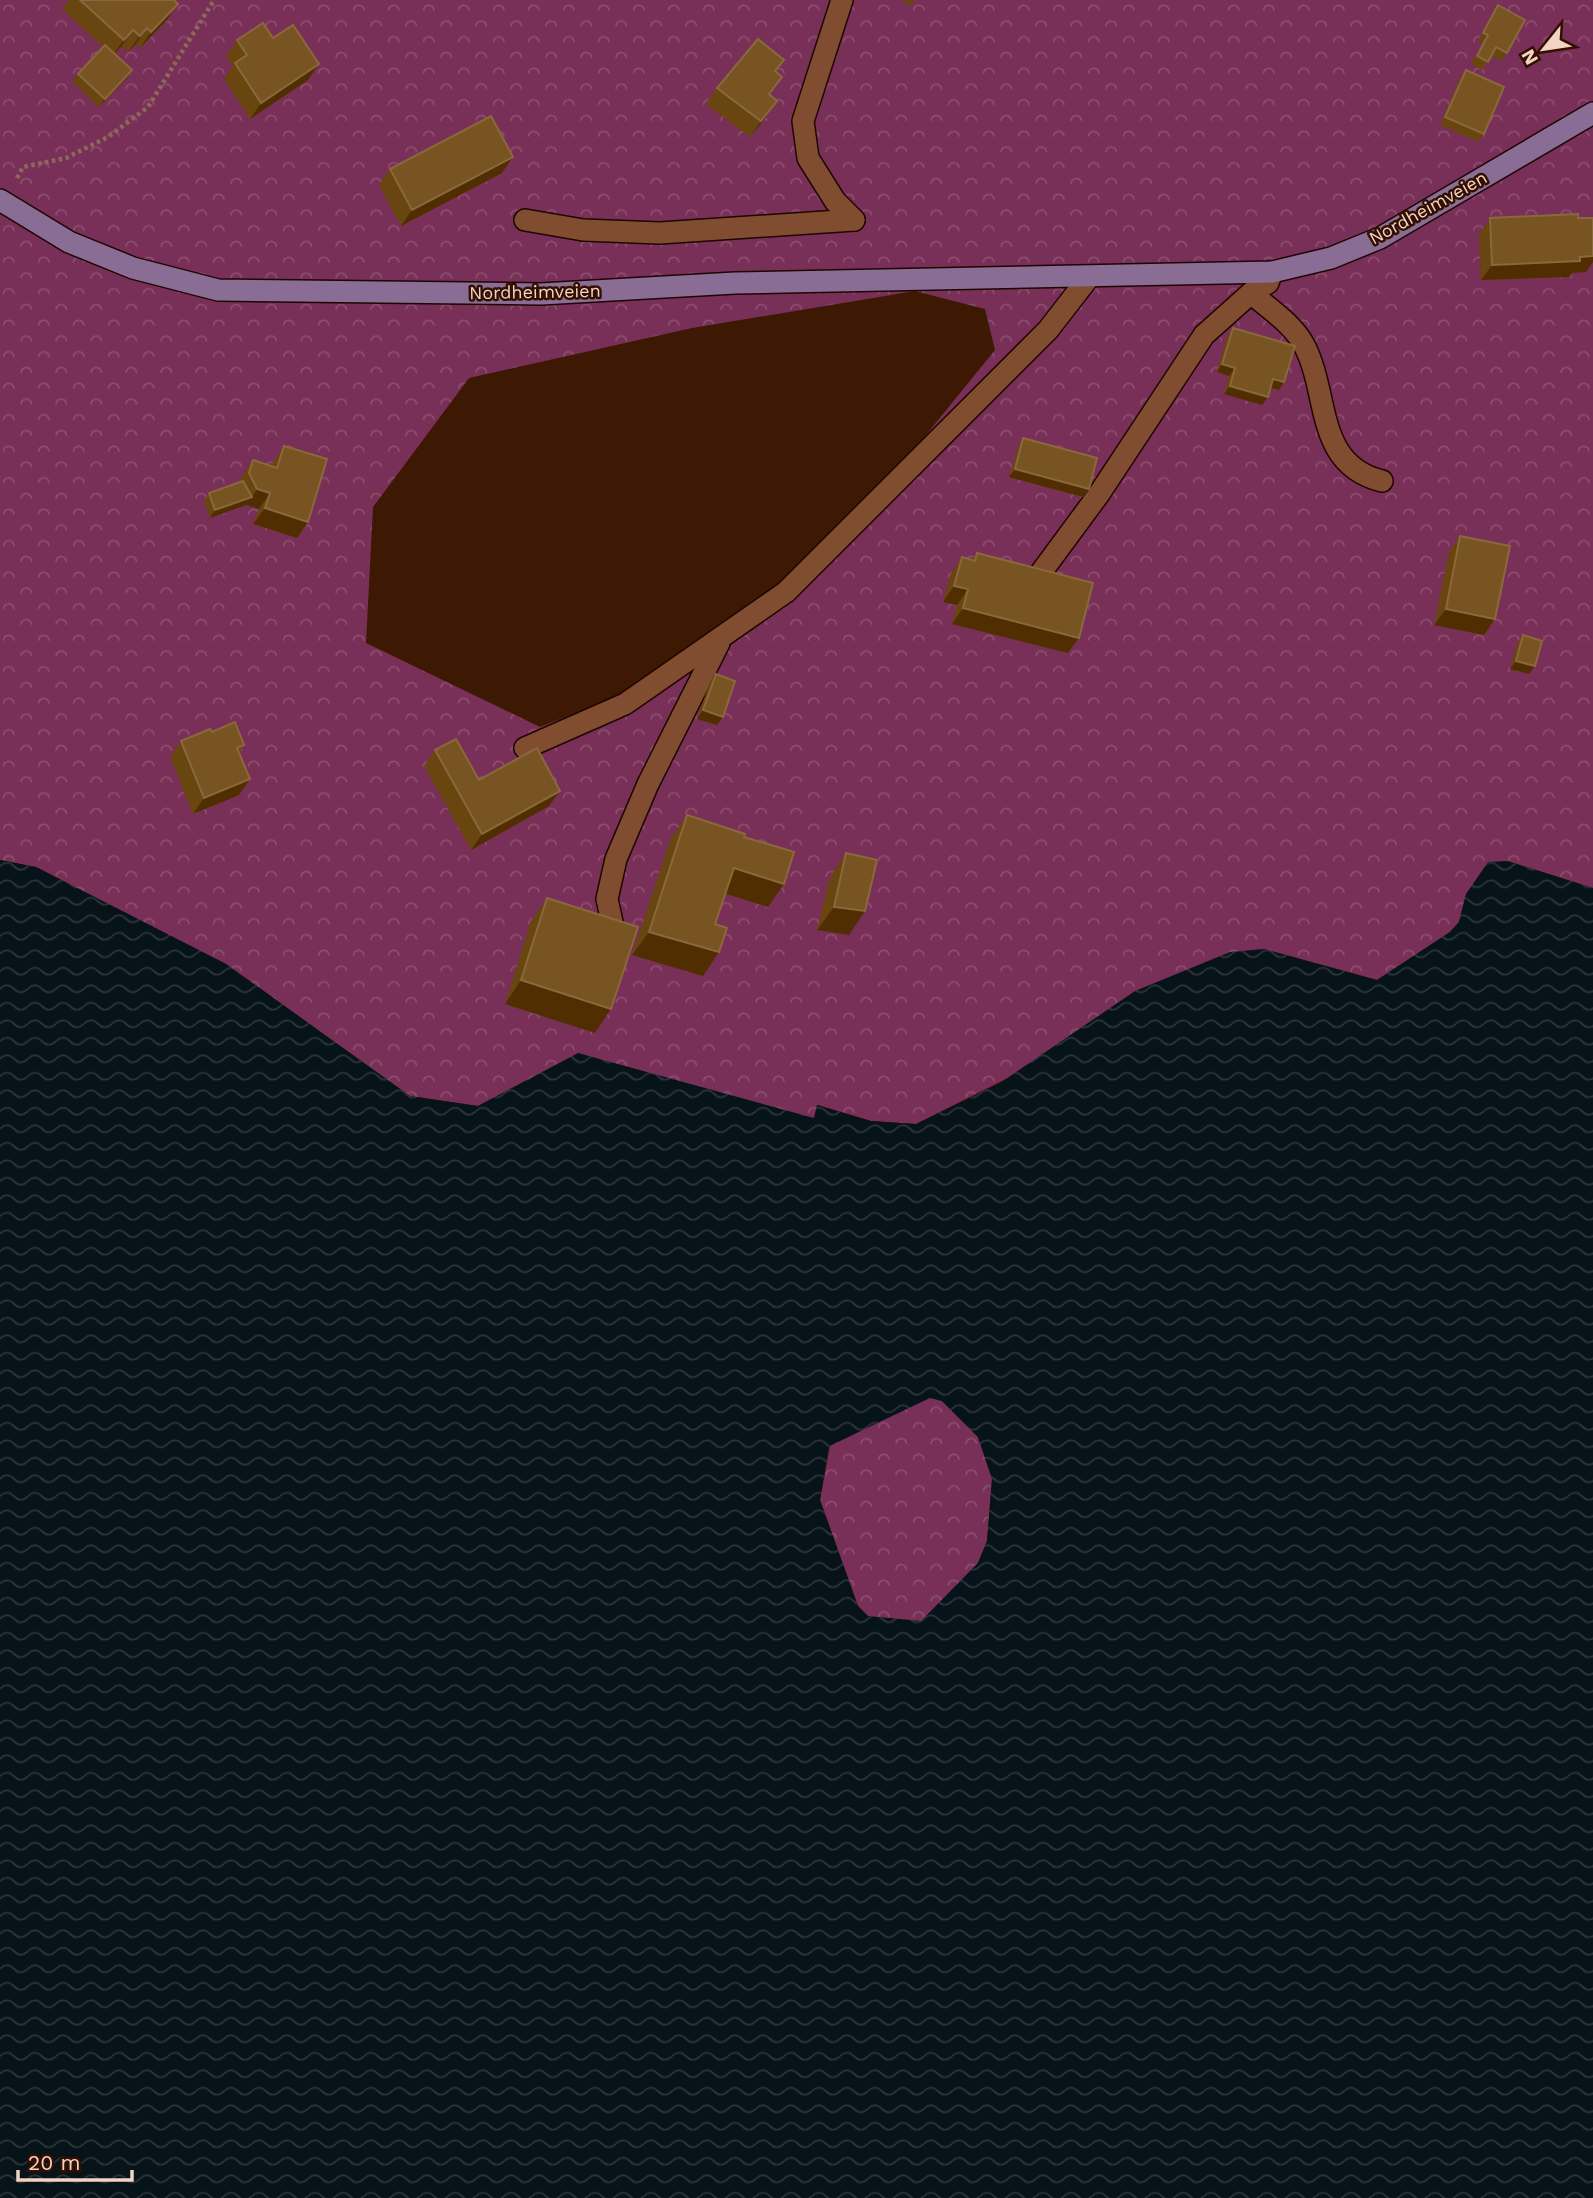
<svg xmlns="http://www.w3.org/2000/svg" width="1593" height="2198" viewBox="0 0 1593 2198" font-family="'Work Sans',sans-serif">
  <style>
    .forest { fill: url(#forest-crowns); fill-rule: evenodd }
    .water { fill: url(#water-waves); fill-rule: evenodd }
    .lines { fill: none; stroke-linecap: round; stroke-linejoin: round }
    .minor-casing { stroke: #1e0600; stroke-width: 24 }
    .major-casing { stroke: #1e0600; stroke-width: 24 }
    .path { stroke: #8c6a56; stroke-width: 4.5; stroke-dasharray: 3.5 3.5; stroke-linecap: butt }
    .minor { stroke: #814d30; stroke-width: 21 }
    .major { stroke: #896d94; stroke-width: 21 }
    .wall { fill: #694510 }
    .shaded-wall { fill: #512d02 }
    .building { fill: #785423; stroke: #8b683c; stroke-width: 2 }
    .labels { text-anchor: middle; stroke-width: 5; stroke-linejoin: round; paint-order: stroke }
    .street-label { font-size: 18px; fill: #f3d4c4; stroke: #320f00 }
  </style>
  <defs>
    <pattern id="forest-crowns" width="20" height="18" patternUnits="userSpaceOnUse" patternTransform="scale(1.75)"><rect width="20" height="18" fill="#793058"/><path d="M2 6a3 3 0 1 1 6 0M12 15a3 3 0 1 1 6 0" fill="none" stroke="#8c4d6e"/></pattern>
    <pattern id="water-waves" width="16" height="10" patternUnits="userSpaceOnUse" patternTransform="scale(1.75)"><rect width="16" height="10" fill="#061319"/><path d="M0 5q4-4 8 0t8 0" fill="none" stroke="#2b3439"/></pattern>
  </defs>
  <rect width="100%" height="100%" fill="#3d1903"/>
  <!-- forest -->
  <g class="forest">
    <path d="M0,0H1593V888L1508,861L1466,894L1459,922L1450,932L1377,980L1265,949L916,1124L871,1121L818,1105L815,1119L578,1054L478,1106L410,1096L226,964L36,867L0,860ZM915,291L985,309L995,350L853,525L680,672L540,727L366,643L373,507L469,378L692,328Z"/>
    <path d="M930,1397L942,1401L978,1437L992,1479L987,1541L978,1563L921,1622L868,1616L858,1606L820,1500L830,1446Z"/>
  </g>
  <!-- water -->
  <path class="water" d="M0,860L36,867L226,964L410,1096L478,1106L578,1053L814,1118L817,1105L871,1121L916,1124L1000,1083L1135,991L1230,952L1264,949L1377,980L1450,932L1459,922L1466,894L1488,862L1507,861L1593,888V2198H0ZM930,1398L942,1401L978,1437L992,1479L987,1541L978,1563L921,1621L868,1616L858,1606L820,1500L829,1446Z"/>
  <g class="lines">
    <defs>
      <g id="minor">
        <path d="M842,0L803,121L808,158L835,201L854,220"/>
        <path d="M525,220L583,230L660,233L854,220"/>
        <path d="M1251,293C1269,309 1292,323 1304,345C1330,394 1314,464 1382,481"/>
        <path d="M1037,578L1099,494L1204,335L1251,293L1268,283L1272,272"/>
        <path d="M525,748L625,704L786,592L1048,330L1089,277"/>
        <path d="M614,931L607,899L616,859L648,784L719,643"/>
      </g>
      <path id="major" d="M0,200L69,242L133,268L218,290L541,294L735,283L1272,272L1331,258L1380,238L1593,113"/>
    </defs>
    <!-- minor casing -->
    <use href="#minor" class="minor-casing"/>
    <!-- major casing -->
    <use href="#major" class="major-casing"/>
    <!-- path -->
    <path class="path" d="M17,178L23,167L66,158L108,137L148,107L214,0"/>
    <!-- minor -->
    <use href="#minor" class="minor"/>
    <!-- major -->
    <use href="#major" class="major"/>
  </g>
  <!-- wall -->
  <g class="wall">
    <path d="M69,0H174L167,20L140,48L136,44L128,52L122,46L115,54L127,78L99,107L72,82L78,74L103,47L62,9Z"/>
    <path d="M903,0H916L908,6Z"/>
    <path d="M1498,5L1507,53L1501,61L1491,56L1482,70L1471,64L1483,43L1478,41Z"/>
    <path d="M273,38L308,80L250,119L224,79L233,66L226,56L237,40Z"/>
    <path d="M784,60L776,72L770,95L766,117L750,137L706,104L717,88Z"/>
    <path d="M1466,70L1484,134L1478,142L1440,125L1460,78Z"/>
    <path d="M390,169L502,173L401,226L379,185Z"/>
    <path d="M1490,218H1578L1593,256V262L1586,272L1572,273L1569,277L1481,280L1479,234Z"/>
    <path d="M1233,328L1284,382L1279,390L1270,388L1268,397L1262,405L1224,394L1229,376L1217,372L1227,336Z"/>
    <path d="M1023,438L1089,489L1083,497L1009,477L1018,446Z"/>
    <path d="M284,446L308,522L297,538L253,524L259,509L246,505L210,518L204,501L209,493L240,482L242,476L253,460L272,466L273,462Z"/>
    <path d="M1460,536L1495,619L1484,635L1434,625L1449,552Z"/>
    <path d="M977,553L1068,653L952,624L957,605L943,602L951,573L962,557L972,560Z"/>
    <path d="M1523,635L1529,674L1510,669L1517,643Z"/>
    <path d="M716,674L723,717L717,725L697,719L710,682Z"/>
    <path d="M212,732L244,745L239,753V795L193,814L170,757L181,741Z"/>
    <path d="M435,750L479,780L549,806L471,850L424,766Z"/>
    <path d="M687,815L744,837L784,884L768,907L725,894L715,924L719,952L703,976L632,955L671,838Z"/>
    <path d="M846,853L849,935L817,930L830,877Z"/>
    <path d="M547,898L595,1033L505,1004L531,921Z"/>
  </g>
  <!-- shaded-wall -->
  <g class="shaded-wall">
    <path d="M178,4L167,20L140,48L151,32Z"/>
    <path d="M147,28L136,44L128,52L140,36Z"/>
    <path d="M133,30L122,46L112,56L124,40Z"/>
    <path d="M319,64L308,80L250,119L261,103Z"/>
    <path d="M132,70L127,78L99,107L105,99Z"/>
    <path d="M777,101L766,117L750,137L761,121Z"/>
    <path d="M513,157L502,173L401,226L412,210Z"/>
    <path d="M1593,256V262L1586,272L1572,273L1569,277L1481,280L1492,265Z"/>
    <path d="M1222,364L1235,368L1229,376L1217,372Z"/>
    <path d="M1273,379L1284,382L1279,390L1267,387Z"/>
    <path d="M1230,386L1268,397L1262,405L1224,394Z"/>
    <path d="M1015,469L1089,489L1083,497L1009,477Z"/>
    <path d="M257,489L270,493L259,509L246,505L210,518L215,510L252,497Z"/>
    <path d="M265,508L308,522L297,538L253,524Z"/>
    <path d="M954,586L968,589L957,605L943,602Z"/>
    <path d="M963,608L1079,638L1068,653L952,624Z"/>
    <path d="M1446,609L1495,619L1484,635L1434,625Z"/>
    <path d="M1516,661L1535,666L1529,674L1510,669Z"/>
    <path d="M703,710L723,717L717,725L697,719Z"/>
    <path d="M250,779L239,795L193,814L204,798Z"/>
    <path d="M560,791L549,806L471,850L482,834Z"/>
    <path d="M734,868L784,884L768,907L717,891Z"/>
    <path d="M834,907L865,911L849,935L817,930Z"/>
    <path d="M649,932L719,952L703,976L632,955Z"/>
    <path d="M521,980L611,1009L595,1033L505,1004Z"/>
  </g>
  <!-- building -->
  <g class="building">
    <path d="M80,0H174L178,4L151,32L147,28L140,36L133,30L124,40Z"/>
    <path d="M1498,5L1525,20L1507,53L1496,47L1488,62L1477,56L1488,35L1483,33Z"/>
    <path d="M263,23L273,38L293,25L319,64L261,103L235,63L247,55L237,40Z"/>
    <path d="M758,39L784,60L775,71L782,77L769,94L777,101L761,121L717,88Z"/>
    <path d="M105,45L132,70L105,99L78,74Z"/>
    <path d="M1466,70L1504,87L1484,134L1445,117Z"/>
    <path d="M491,116L513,157L412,210L390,169Z"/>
    <path d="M1578,214V218H1593V256L1580,257V261L1492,265L1490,218Z"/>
    <path d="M1233,328L1295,346L1284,382L1273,379L1268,397L1230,386L1235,368L1222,364Z"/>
    <path d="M1023,438L1097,458L1089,489L1015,469Z"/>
    <path d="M284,446L327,459L308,522L265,508L270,493L257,489L249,473L253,460L277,468Z"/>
    <path d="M243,481L252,497L215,510L209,493Z"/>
    <path d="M1460,536L1510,546L1495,619L1446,609Z"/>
    <path d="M977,553L1093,583L1079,638L963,608L968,589L954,586L962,557L975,561Z"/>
    <path d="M1523,635L1542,641L1535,666L1516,661Z"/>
    <path d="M716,674L735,681L723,717L703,710Z"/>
    <path d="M235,722L244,745L237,748L250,779L204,798L181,741L210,729L212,732Z"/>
    <path d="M456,739L479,780L537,748L560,791L482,834L435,750Z"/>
    <path d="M687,815L745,834L744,837L794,852L784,884L734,868L715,924L727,928L719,952L649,932Z"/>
    <path d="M846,853L877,860L865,911L834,907Z"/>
    <path d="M547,898L638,927L611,1009L521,980Z"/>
  </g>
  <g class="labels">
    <!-- street labels -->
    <g class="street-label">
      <text transform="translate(1428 208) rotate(-29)" y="6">Nordheimveien</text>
      <text transform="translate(535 292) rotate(-1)" y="6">Nordheimveien</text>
    </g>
  </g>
  <!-- north arrow -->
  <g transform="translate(1544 49) rotate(240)" stroke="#320f00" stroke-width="5" paint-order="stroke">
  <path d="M0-5L12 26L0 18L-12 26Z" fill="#f3d4c4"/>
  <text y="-10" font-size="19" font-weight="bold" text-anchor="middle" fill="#f3d4c4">N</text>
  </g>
  <!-- scale -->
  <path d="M18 2170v10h114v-10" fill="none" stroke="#f3d4c4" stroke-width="3.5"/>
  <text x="28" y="2170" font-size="21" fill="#f3d4c4" stroke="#320f00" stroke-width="5" paint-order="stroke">20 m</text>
</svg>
